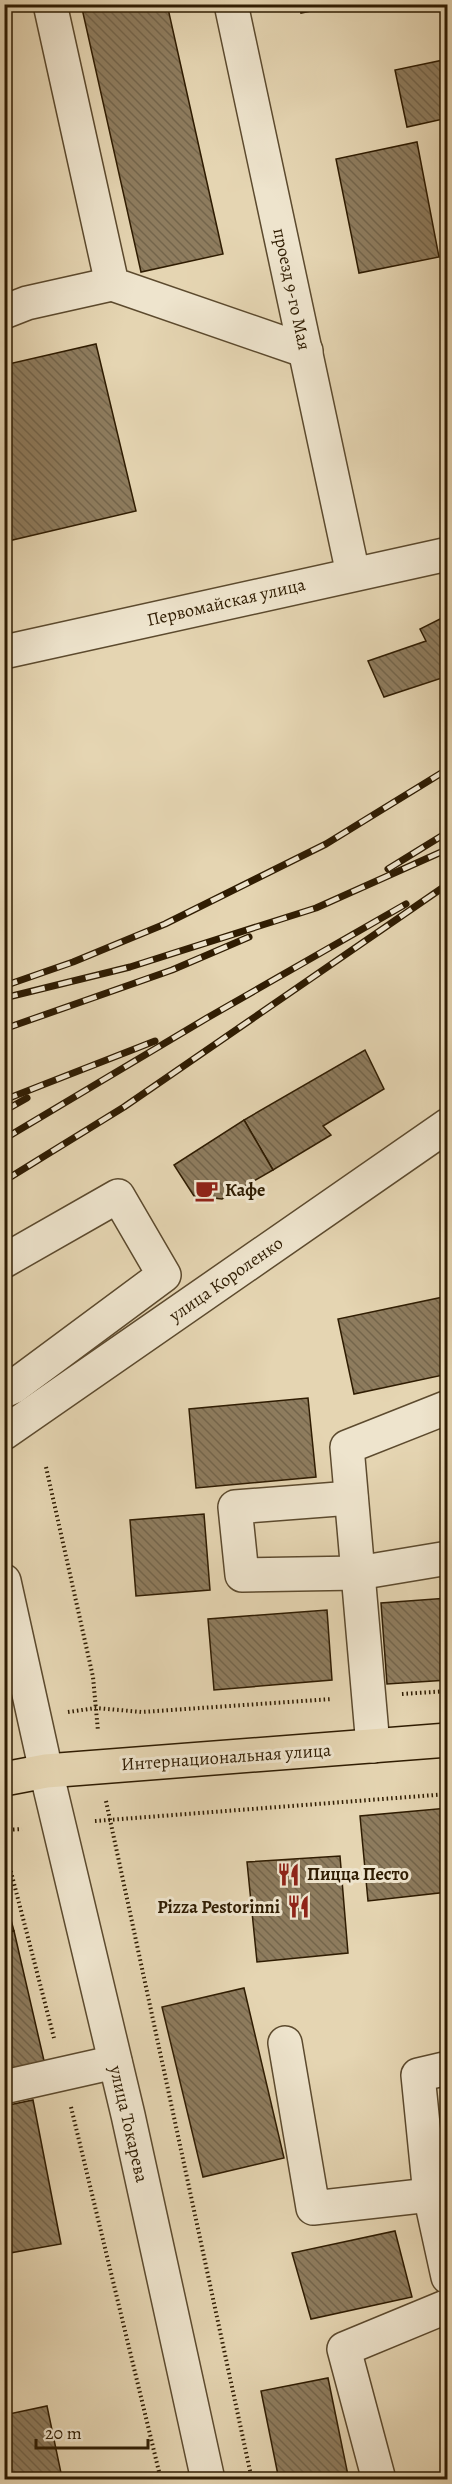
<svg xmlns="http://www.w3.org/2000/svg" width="452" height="2484" viewBox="0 0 452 2484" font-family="Alegreya,serif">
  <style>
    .building { fill: url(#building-back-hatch); stroke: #2f1c02; stroke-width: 1.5 }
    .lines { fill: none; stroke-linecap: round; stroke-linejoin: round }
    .minor-casing { stroke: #5c4a2e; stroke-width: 36 }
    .major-casing { stroke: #2f1c02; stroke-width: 36 }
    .path { stroke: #2f1c02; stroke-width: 4; stroke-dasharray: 1.5 3; stroke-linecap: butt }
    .minor { stroke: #eee4cd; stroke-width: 33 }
    .major { stroke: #e5d5b2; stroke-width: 33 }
    .rail-casing { stroke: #2f1c02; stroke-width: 7 }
    .rail { stroke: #eee4cd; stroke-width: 4.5; stroke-dasharray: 14; stroke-linecap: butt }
    .labels { text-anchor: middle; stroke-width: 6; stroke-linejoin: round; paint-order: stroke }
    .street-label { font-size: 18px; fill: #2f1c02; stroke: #eee4cd }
    .poi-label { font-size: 18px; font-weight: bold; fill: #2f1c02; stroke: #eee4cd; text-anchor: start }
  </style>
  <defs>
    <pattern id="building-back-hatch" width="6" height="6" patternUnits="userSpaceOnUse" patternTransform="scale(1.5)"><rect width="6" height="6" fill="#8e7c5e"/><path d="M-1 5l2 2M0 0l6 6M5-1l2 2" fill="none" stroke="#74654b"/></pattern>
  </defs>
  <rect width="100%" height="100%" fill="#e5d5b2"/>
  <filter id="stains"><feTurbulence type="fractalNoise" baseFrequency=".00333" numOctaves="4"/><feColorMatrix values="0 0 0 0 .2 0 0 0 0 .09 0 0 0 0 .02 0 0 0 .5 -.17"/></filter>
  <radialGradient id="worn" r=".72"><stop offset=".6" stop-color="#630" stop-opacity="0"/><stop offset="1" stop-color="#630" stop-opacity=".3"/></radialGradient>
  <!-- building -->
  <g class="building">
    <path d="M81,4H167L223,254L141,272Z"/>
    <path d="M299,4H344L301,13Z"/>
    <path d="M448,59V118L407,127L395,70Z"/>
    <path d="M417,142L439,257L359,273L336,159Z"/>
    <path d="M96,344L136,511L4,542V365Z"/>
    <path d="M440,619L448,632V676L384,697L368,661L426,641L420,629Z"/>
    <path d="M365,1050L384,1089L323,1126L331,1135L273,1170L244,1120Z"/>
    <path d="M244,1120L273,1170L222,1199L194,1196L174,1165Z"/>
    <path d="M448,1296V1374L354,1394L338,1319Z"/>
    <path d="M308,1398L316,1477L196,1488L189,1409Z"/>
    <path d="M204,1514L210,1590L136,1596L130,1520Z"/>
    <path d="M448,1598V1680L387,1684L381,1603Z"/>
    <path d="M327,1610L332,1680L214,1690L208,1619Z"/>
    <path d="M448,1808V1892L368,1901L360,1816Z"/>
    <path d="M340,1856L348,1953L257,1962L247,1862Z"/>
    <path d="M4,1895L14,1931L4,1933Z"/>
    <path d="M14,1931L45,2065L4,2074V1933Z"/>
    <path d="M244,1988L284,2158L203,2177L162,2007Z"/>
    <path d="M33,2100L61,2244L4,2254V2106Z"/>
    <path d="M395,2231L412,2297L311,2319L292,2253Z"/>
    <path d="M328,2378L349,2480H279L261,2391Z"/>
    <path d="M47,2406L61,2473L32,2480H4V2415Z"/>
  </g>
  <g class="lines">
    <defs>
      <g id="minor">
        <path d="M50,4L112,284L306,351"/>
        <path d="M231,4L353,574"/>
        <path d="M4,312L27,303L112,284"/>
        <path d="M4,652L448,554"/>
        <path d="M4,1261L118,1196L164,1275L13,1387L4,1391"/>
        <path d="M4,1433L448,1125"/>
        <path d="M351,1498L235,1507L242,1575L358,1573L448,1558"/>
        <path d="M4,1581L46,1771L128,2115L208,2480"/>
        <path d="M373,1746L347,1447L448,1407"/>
        <path d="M285,2043L313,2208L430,2195"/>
        <path d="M448,2068L418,2075L430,2195L448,2277"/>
        <path d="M4,2087L115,2062"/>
        <path d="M379,2480L344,2349L448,2306"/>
      </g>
      <path id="major" d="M4,1779L46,1771L448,1740"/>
    </defs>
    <!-- minor casing -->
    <use href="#minor" class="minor-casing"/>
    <!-- major casing -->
    <use href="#major" class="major-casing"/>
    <!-- path -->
    <g class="path">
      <path d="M46,1467L93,1677L98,1731"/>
      <path d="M402,1694L448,1691"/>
      <path d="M68,1712L96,1708L142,1712L332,1699"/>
      <path d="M106,1801L252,2480"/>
      <path d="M95,1821L448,1794"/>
      <path d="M4,1830L22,1829"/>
      <path d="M4,1845L54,2038"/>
      <path d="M71,2107L161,2480"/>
    </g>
    <!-- minor -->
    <use href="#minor" class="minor"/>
    <!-- major -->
    <use href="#major" class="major"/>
    <defs>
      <g id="rail">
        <path d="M388,869L448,832"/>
        <path d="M4,986L73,962L165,924L326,844L448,769"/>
        <path d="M4,998L130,967L316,908L448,849"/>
        <path d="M4,1029L172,970L249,937"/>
        <path d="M4,1100L155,1041"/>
        <path d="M4,1111L27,1098"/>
        <path d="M4,1139L207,1018L406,904"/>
        <path d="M4,1181L124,1107L448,884"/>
      </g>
    </defs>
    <!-- rail casing -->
    <use href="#rail" class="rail-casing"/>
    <!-- rail -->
    <use href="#rail" class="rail"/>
  </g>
  <!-- icons -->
  <defs>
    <symbol id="cafe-bare" viewBox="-9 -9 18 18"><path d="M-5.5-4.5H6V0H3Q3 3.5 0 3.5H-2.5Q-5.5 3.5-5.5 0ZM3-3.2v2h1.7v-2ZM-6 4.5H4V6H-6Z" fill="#8f2418" stroke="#eee4cd" stroke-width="2.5" paint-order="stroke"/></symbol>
    <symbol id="restaurant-bare" viewBox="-9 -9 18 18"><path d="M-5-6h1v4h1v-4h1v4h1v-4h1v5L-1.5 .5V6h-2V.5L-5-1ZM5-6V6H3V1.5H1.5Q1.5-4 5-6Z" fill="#8f2418" stroke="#eee4cd" stroke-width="2.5" paint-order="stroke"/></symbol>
  </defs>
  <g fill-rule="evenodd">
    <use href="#cafe-bare" x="190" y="1174" width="33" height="33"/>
    <use href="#restaurant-bare" x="272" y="1858" width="33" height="33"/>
    <use href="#restaurant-bare" x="282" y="1890" width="33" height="33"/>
  </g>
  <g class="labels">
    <!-- street labels -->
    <g class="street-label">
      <text transform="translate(292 289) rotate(78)" y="6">проезд 9-го Мая</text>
      <text transform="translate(226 602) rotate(-13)" y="6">Первомайская улица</text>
      <text transform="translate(226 1279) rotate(-35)" y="6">улица Короленко</text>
      <text transform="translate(226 1757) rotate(-4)" y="6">Интернациональная улица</text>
      <text transform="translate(129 2124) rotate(77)" y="6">улица Токарева</text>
    </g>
    <!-- poi labels -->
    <g class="poi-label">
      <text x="225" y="1196">Кафе</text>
      <text x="307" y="1880">Пицца Песто</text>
      <text x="280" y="1913" text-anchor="end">Pizza Pestorinni</text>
    </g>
  </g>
  <!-- margin -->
  <rect width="452" height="2484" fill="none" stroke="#e5d5b2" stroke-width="24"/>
  <rect x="6" y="6" width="440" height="2472" fill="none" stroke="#2f1c02" stroke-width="3"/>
  <rect x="12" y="12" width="428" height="2460" fill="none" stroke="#2f1c02" stroke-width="1.5"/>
  <!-- scale -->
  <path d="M36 2439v9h112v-9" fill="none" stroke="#2f1c02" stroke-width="3"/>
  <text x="45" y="2439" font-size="18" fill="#2f1c02" stroke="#eee4cd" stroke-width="4.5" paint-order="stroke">20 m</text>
  <rect width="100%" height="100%" filter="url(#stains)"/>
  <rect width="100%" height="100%" fill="url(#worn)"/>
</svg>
